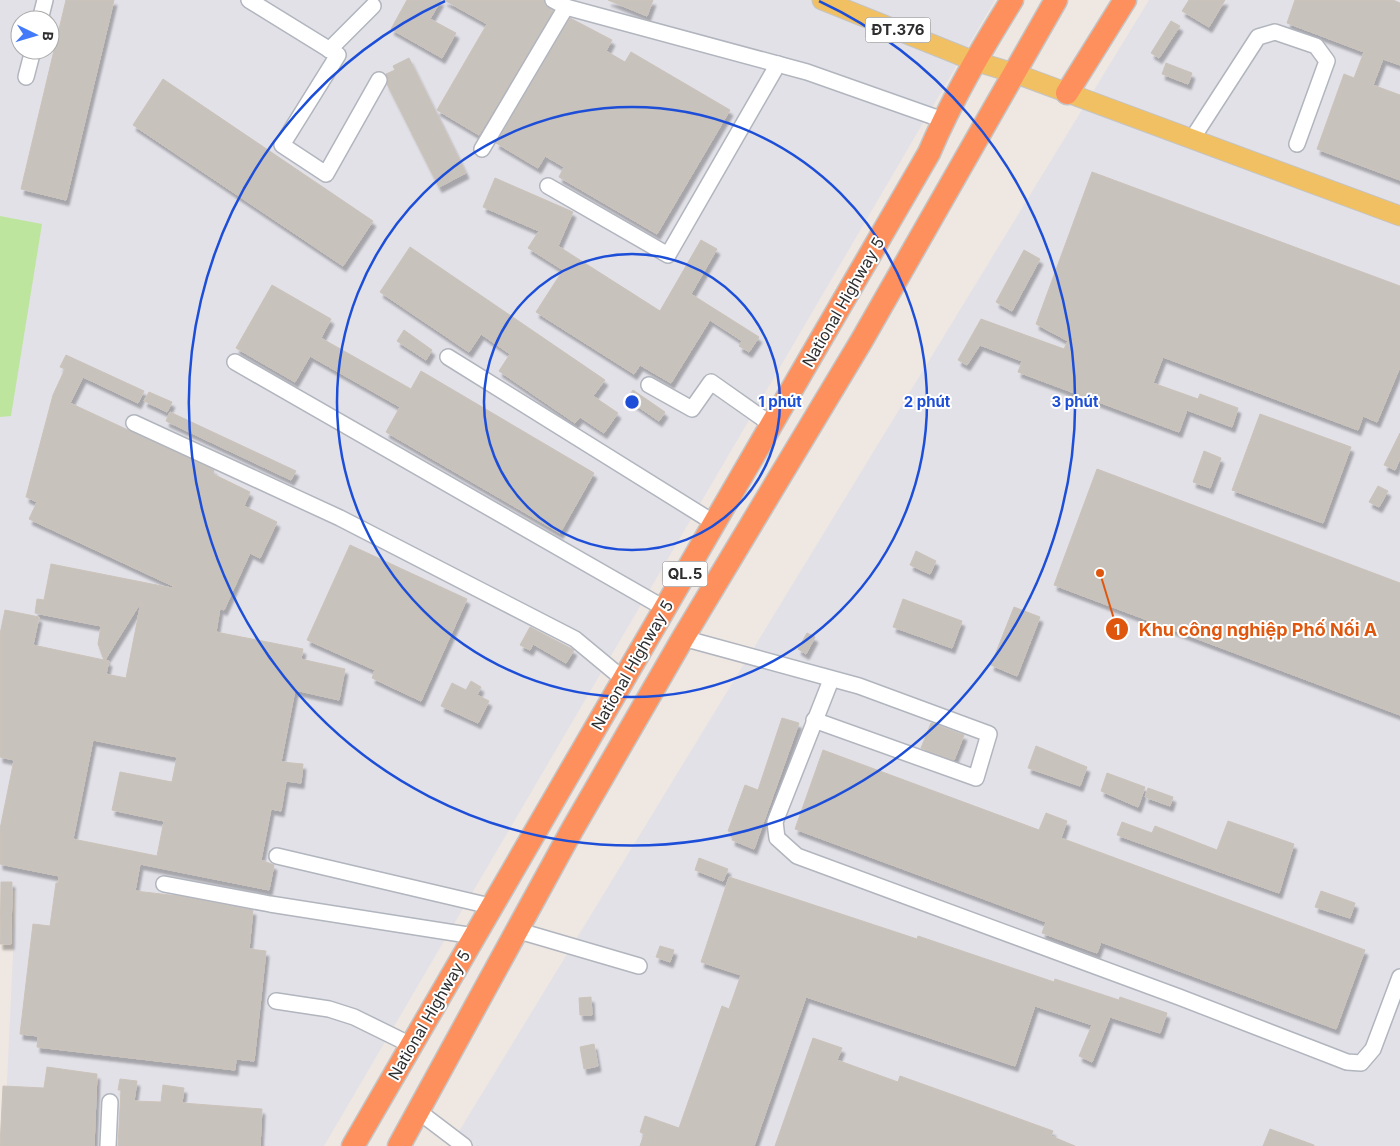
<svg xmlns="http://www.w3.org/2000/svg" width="1400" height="1146" viewBox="0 0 1400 1146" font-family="Inter,sans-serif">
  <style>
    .industrial { fill: #e2e1e8; fill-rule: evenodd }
    .grass { fill: #bee59e }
    .building { fill: #c8c2bc; stroke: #cbc3ba; fill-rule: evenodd; filter: url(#shadow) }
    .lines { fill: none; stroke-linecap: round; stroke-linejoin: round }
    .minor-casing { stroke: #b1b5be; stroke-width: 18 }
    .major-casing { stroke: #c4c4c4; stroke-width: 21 }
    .highway-casing { stroke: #c4c4c4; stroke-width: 25 }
    .minor { stroke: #fff; stroke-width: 15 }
    .major { stroke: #f1c063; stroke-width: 19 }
    .highway { stroke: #fe905d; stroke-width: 22 }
    .ring { fill: none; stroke: #1d4ed8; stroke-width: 2.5 }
    .labels { text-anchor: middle; stroke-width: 4; stroke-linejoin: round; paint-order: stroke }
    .shield { fill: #fff; stroke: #6d6d6d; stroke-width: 1 }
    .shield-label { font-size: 15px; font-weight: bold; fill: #2e2e2e }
    .street-label { font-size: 16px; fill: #2e2e2e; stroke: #fff }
    .centre { fill: #1d4ed8; stroke: #fff; stroke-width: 2.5 }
    .ring-label { font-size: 15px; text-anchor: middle; font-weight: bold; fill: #1d4ed8; stroke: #fff; stroke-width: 4; stroke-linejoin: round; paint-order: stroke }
    .leader { fill: none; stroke: #df570e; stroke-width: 2 }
    .callout-dot { fill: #df570e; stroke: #fff; stroke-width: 2 }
    .mark-label { font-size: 15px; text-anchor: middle; font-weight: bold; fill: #fff }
    .callout-label { font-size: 18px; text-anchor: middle; font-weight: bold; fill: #df570e; stroke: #fff; stroke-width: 4; stroke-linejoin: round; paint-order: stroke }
  </style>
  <defs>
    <filter id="shadow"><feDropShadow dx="3" dy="5.5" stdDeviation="1" flood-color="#0004"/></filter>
  </defs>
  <rect width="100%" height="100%" fill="#efe7e1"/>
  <!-- industrial -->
  <g class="industrial">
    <path d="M0,0H995L324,1146H4L16,891L0,887ZM20,20H50V50H20Z"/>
    <path d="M1149,0H1400V1146H450Z"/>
  </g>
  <!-- grass -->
  <path class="grass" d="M0,216L42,224L11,416L0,417Z"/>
  <!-- building -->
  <g class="building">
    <path d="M66,0H114L66,200L21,189Z"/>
    <path d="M407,0H441L430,19L456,33L442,58L391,29Z"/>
    <path d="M444,0H544L545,5L553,11L479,135L437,110L487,24Z"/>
    <path d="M608,0H653L647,16Z"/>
    <path d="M1189,0H1225L1209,27L1182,11Z"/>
    <path d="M1295,0H1393L1400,3V65L1383,59L1373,85L1400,95V180L1317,149L1344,74L1354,78L1364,52L1287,23Z"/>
    <path d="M570,18L612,40L606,51L625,62L631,52L730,110L657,234L559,177L564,167L545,156L538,168L496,143Z"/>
    <path d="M1171,21L1180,26L1159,58L1151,53Z"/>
    <path d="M409,58L466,173L439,187L387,84L386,74L395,70L393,66Z"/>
    <path d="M1166,63L1192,73L1188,84L1162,74Z"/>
    <path d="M163,79L373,221L343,266L133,125Z"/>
    <path d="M1092,172L1400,286V367L1377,422L1363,416L1358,430L1163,357L1153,383L1198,399L1200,394L1238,408L1232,427L1187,410L1179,432L1018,372L1022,361L980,345L967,365L958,360L981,319L1064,349L1068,341L1036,324Z"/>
    <path d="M495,178L573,212L558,246L660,311L701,240L717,249L691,294L759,337L749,352L739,346L742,341L710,320L671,383L640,365L634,374L536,312L563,270L528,248L539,231L483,207Z"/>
    <path d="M410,247L605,380L593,396L618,413L604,433L580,417L575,423L499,371L510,354L481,334L469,352L380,292Z"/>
    <path d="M1024,250L1040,259L1012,311L996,302Z"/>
    <path d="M272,285L331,319L321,338L411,389L421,371L594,473L560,533L386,432L400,407L310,356L295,382L236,348Z"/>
    <path d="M404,330L432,350L426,360L397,341Z"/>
    <path d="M66,355L144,391L138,403L83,377L70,403L214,470L213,474L250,492L244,506L277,522L260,558L250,553L224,610L220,608L216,632L303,649L301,659L345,669L339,700L295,690L281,762L303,764L301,783L286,781L281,811L271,809L261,860L274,865L269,890L140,864L135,891L179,896L253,910L249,949L266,951L254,1061L236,1059L235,1070L37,1047L38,1036L20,1034L33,924L50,926L56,883H58L59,876L0,864V829L14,760L0,757V634L5,610L39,617L33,645L104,660L98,644L101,626L35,613L37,599L44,600L51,564L172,588L173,586L29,519L37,502L26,497L53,395L65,369L60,367ZM141,602L126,678L106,674L109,661L105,660ZM93,740L177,757L172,782L120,772L112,810L164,821L157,856L73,839Z"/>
    <path d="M633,390L665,412L659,421L627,399Z"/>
    <path d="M149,392L172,402L167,412L144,401Z"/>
    <path d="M170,412L296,471L291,480L166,421Z"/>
    <path d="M1260,414L1351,447L1323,523L1232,490Z"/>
    <path d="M1400,433V459L1395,470L1384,465Z"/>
    <path d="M1204,451L1221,458L1210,488L1193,482Z"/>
    <path d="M1097,469L1400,583V715L1054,585Z"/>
    <path d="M1378,486L1388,491L1379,507L1369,502Z"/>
    <path d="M350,545L467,599L421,701L372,678L375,670L307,640Z"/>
    <path d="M916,551L936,561L930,574L910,565Z"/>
    <path d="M903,599L962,621L952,648L893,627Z"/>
    <path d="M1014,607L1040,617L1017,676L991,665Z"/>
    <path d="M530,627L574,650L566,663L533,644L530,650L520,645Z"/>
    <path d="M807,633L815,637L806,654L798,649Z"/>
    <path d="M471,681L481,687L477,695L489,701L478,723L441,706L452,683L466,690Z"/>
    <path d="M782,718L799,723L754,849L732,840L734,833L728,831L745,785L758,790Z"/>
    <path d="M931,723L964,735L954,760L921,748Z"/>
    <path d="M1036,746L1087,767L1080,786L1028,768Z"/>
    <path d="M823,750L1039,830L1046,813L1067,821L1061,838L1365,950L1336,1029L1101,942L1097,953L1042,933L1046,922L795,829Z"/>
    <path d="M1107,773L1145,787L1138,807L1101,791Z"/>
    <path d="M1148,788L1173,797L1170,806L1145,797Z"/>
    <path d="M1228,821L1294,844L1279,893L1117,835L1122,822L1152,833L1155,826L1217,850Z"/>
    <path d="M699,858L728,869L723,881L695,870Z"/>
    <path d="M729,877L917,939L918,936L1054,982L1055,979L1119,1000L1120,997L1167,1013L1160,1033L1110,1017L1092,1062L1079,1056L1092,1025L1035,1006L1015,1066L806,997L754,1146H640L644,1134L640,1132L645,1116L679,1128L722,1006L729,1009L741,975L701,962Z"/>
    <path d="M1,882H12L11,944H0Z"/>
    <path d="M1321,891L1355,903L1350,918L1315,907Z"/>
    <path d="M660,946L674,950L670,962L656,957Z"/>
    <path d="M591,997L592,1015H580L579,998Z"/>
    <path d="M813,1038L842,1048L837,1060L898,1082L900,1076L973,1102L1053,1131L1051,1136L1075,1146H775Z"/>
    <path d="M594,1044L598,1066L584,1069L580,1047Z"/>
    <path d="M47,1067L97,1074L94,1146H0L3,1086L44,1088Z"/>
    <path d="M120,1079L137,1081L134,1101L161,1102L163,1085L184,1088L182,1103L262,1109L260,1146H118L121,1090H118Z"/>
    <path d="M1270,1129L1314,1145V1146H1263Z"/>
  </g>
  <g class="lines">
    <defs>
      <g id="minor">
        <path d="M249,0L338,55L282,145L326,174L379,80"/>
        <path d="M553,0L566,7L807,72L943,120"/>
        <path d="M40,20L45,0"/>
        <path d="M329,50L373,6"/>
        <path d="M26,77L33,50"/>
        <path d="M1192,139L1258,37L1275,32L1316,46L1327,61L1297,144"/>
        <path d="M482,149L566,7"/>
        <path d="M548,186L668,255L778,64"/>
        <path d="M448,357L716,524"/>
        <path d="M235,362L664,608"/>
        <path d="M649,385L692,409L711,382L772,425"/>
        <path d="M134,423L340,518L575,639L622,678"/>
        <path d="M683,638L859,686L989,734L976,778L814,720"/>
        <path d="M831,680L775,822L777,838L797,856L1179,997L1347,1062L1361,1063L1373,1049L1400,977"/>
        <path d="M277,856L490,906"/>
        <path d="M164,884L270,904L474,936"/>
        <path d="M516,930L639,966"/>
        <path d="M276,1001L329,1009L354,1017L411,1045"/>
        <path d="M418,1111L464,1146"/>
        <path d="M108,1146L110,1102"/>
      </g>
      <path id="major" d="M822,0L974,61L1014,73L1400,216"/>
      <g id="highway">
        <path d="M1067,93L1125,0"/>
        <path d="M353,1146C544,814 738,484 929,153C952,99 981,50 1012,0"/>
        <path d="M399,1146L572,830L683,638L862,340L1056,0"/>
      </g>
    </defs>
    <!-- minor casing -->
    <use href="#minor" class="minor-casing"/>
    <!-- major casing -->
    <use href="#major" class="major-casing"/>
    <!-- highway casing -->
    <use href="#highway" class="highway-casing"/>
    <!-- minor -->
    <use href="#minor" class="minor"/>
    <!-- major -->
    <use href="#major" class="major"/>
    <!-- highway -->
    <use href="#highway" class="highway"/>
  </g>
  <!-- distance rings -->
  <g class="ring">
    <circle cx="632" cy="402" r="148"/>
    <circle cx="632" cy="402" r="295"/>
    <path d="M819 1A443 443 0 1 1 445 1"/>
  </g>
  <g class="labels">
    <!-- shield labels -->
    <g class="shield">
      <rect x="865.5" y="17.5" width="65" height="25" rx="4"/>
      <rect x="662.5" y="561.5" width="45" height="25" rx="4"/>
    </g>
    <g class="shield-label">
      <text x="898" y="35">ĐT.376</text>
      <text x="685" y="579">QL.5</text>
    </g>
    <!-- street labels -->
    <g class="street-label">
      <text transform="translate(843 302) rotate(-60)" y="6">National Highway 5</text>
      <text transform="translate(632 665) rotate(-60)" y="6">National Highway 5</text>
      <text transform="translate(429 1015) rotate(-60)" y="6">National Highway 5</text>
    </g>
  </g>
  <circle cx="632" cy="402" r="8" class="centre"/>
  <g class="ring-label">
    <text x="780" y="407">1 phút</text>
    <text x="927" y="407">2 phút</text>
    <text x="1075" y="407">3 phút</text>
  </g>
  <!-- callouts -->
  <path class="leader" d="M1100 573L1117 629"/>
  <g class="callout-dot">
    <circle cx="1100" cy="573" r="5"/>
    <circle cx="1117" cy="629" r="12"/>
  </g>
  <g class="mark-label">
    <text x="1117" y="635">1</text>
  </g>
  <g class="callout-label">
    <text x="1258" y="636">Khu công nghiệp Phố Nối A</text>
  </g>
  <!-- north arrow -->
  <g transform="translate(35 35) rotate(95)"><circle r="24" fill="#ffffff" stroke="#ababab"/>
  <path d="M0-4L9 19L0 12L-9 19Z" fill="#437afa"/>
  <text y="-8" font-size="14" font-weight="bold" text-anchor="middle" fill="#2e2e2e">B</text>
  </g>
</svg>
